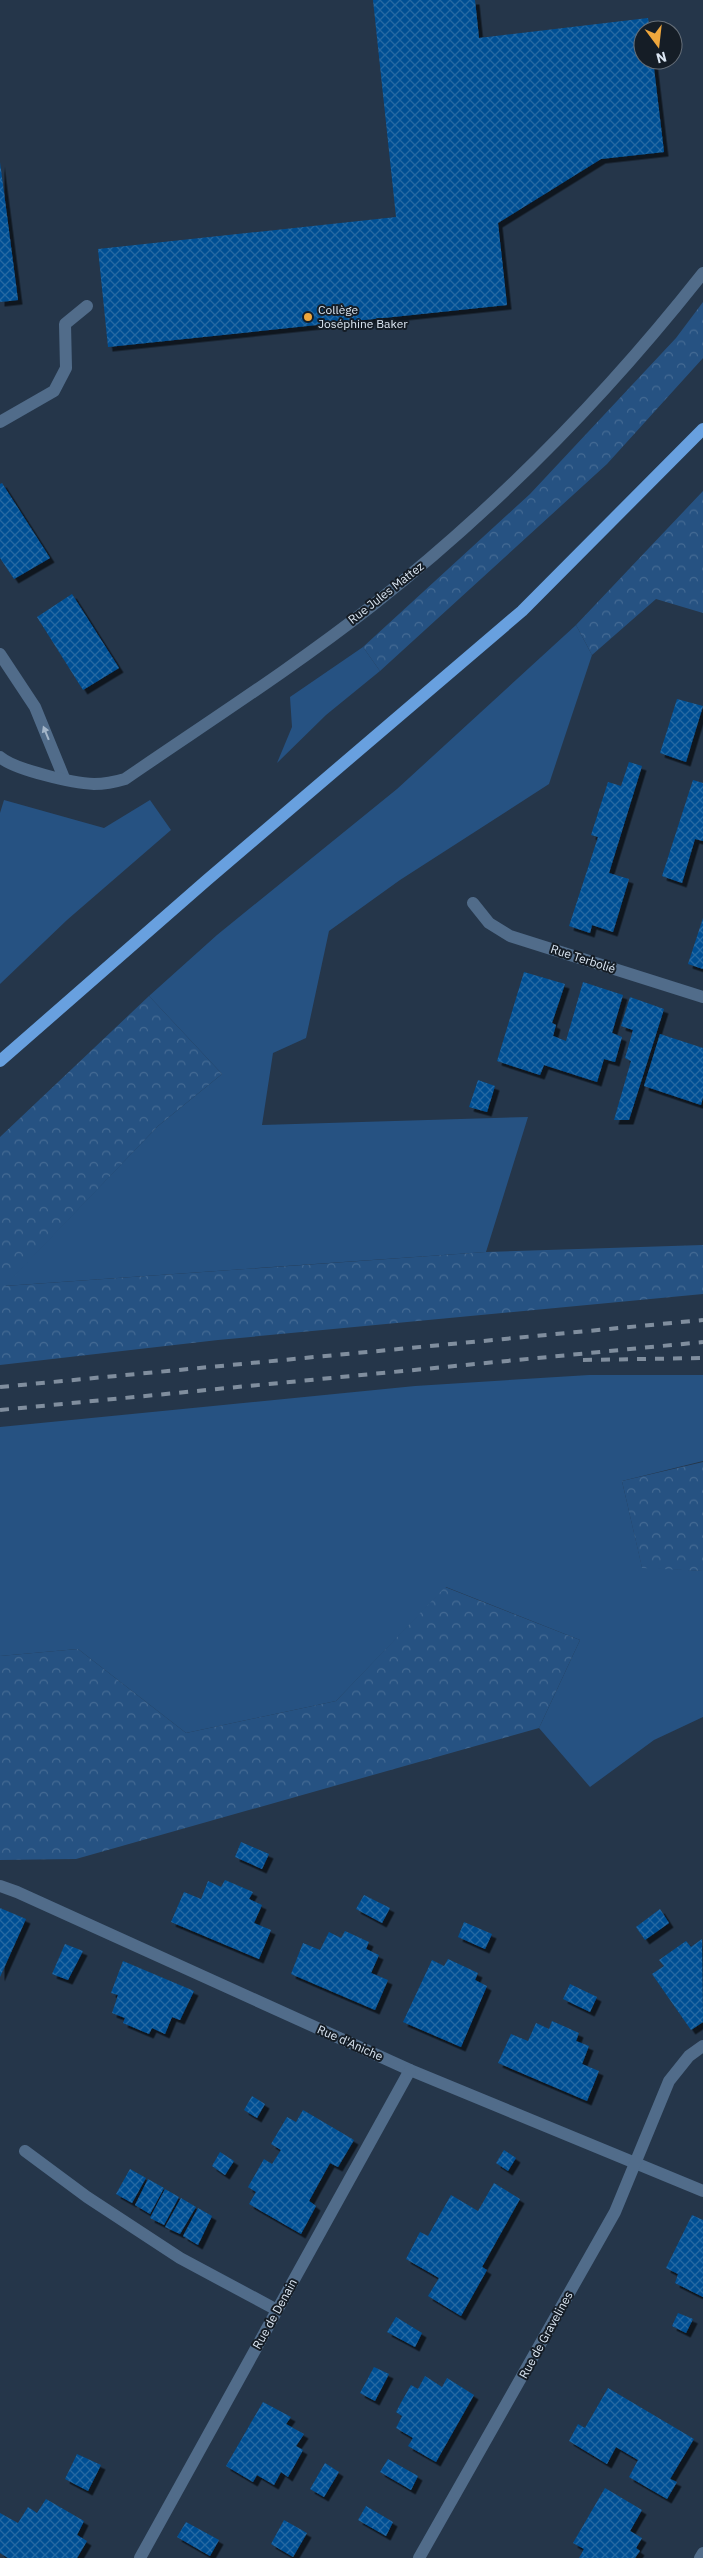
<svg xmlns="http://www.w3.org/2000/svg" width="703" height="2558" viewBox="0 0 703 2558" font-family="'IBM Plex Sans',sans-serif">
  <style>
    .green { fill: #265282 }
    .forest { fill: url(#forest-crowns) }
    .building { fill: url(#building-cross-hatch); filter: url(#shadow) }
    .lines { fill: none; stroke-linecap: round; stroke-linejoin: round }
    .minor { stroke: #516c8a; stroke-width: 12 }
    .major { stroke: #68a0df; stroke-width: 12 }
    .rail { stroke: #808e9e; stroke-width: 4; stroke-dasharray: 9 9; stroke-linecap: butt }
    .oneway { fill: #a4b6c9 }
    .poi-dot { fill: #efa73d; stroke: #151d26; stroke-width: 2 }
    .labels { text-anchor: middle; stroke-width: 4; stroke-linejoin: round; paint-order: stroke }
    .poi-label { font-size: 12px; fill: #dce7f3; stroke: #151d26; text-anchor: start }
    .street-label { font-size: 12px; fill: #dce7f3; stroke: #151d26 }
  </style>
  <defs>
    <pattern id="forest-crowns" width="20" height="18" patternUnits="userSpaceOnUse" patternTransform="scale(1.25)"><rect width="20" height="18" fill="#265282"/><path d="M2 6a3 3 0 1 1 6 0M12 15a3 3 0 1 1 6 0" fill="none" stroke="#456b94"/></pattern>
    <pattern id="building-cross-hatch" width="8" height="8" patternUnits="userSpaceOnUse" patternTransform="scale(1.25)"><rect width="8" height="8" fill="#015094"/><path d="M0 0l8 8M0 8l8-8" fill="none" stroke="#2569a3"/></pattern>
    <filter id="shadow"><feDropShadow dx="4.5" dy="4.5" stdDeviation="0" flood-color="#0009"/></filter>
  </defs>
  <rect width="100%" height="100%" fill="#25364a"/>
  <!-- green -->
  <g class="green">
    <path d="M576,625L592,655L549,784L400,880L329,931L306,1038L273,1053L262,1125L528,1117L486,1252L4,1286L158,1126L222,1074L149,996L217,935L397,789Z"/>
    <path d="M363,647L380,671L326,715L277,763L292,727L290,697Z"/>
    <path d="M4,800L104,828L150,800L171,830L67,920L0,984V813Z"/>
    <path d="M589,1375H703V1461L622,1481L642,1567L703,1571V1717L654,1740L590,1787L539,1728L580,1640L446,1587L336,1701L186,1733L78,1649L0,1656V1427L415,1386Z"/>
  </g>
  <!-- forest -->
  <g class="forest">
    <path d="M703,302V358L607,464L380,671L363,647L530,494L676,338Z"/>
    <path d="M703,491V613L656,599L592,655L576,625Z"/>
    <path d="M149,996L222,1074L158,1126L5,1286L486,1252L703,1245V1294L218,1340L0,1365V1137Z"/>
    <path d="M703,1462V1571L642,1568L622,1481Z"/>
    <path d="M445,1587L580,1640L539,1728L76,1859L0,1860V1656L78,1649L186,1733L336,1701Z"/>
  </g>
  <!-- building -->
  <g class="building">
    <path d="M373,0H475L479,38L648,18L650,30H643V60H653L664,152L601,159L498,223L507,305L108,347L98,249L396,217Z"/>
    <path d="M0,162L18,300L0,302Z"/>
    <path d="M2,483L50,558L14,579L0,558V484Z"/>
    <path d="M72,594L119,668L83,690L37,617Z"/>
    <path d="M677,699L703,706L686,762L660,753Z"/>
    <path d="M629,762L642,766L609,873L629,879L613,932L592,925L590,933L569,926L598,837L591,835L608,782L621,786Z"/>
    <path d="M693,780L703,783V841L695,839L682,883L662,876Z"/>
    <path d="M703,918V969L688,964Z"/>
    <path d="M524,972L565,984L552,1023L556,1025L553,1036L566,1041L583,982L623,995L612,1033L622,1037L615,1062L604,1059L597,1082L544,1065L540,1075L497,1061Z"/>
    <path d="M630,997L664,1009L629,1120H614L631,1061L625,1058L633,1030L621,1026Z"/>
    <path d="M660,1034L703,1048V1097L701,1105L644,1086Z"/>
    <path d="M478,1080L495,1086L487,1112L469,1107Z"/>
    <path d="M241,1842L269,1854L262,1869L235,1857Z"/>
    <path d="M225,1880L253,1892L249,1899L262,1905L254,1923L271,1930L259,1959L171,1922L184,1892L201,1899L208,1881L221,1887Z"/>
    <path d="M364,1895L390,1908L382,1923L356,1909Z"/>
    <path d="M0,1908L26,1919L0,1977Z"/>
    <path d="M660,1909L669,1923L645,1940L636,1927Z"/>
    <path d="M464,1922L492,1934L485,1949L458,1937Z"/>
    <path d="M345,1931L369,1942L366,1949L379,1955L371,1973L388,1980L375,2010L291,1974L303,1943L320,1950L329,1932L341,1938Z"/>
    <path d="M702,1939L703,2022L691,2030L652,1974L664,1966L659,1960L686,1941L691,1947Z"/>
    <path d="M65,1944L83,1951L68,1980L52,1974Z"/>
    <path d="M448,1959L478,1973L475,1980L487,1986L461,2047L403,2022L432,1960L444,1966Z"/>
    <path d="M123,1961L194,1991L180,2020L172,2017L165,2034L152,2028L149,2034L123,2023L125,2018L112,2013L118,1995L111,1993Z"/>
    <path d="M570,1984L597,1997L590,2012L563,1999Z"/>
    <path d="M552,2021L579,2033L576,2041L589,2046L582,2064L599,2071L587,2101L498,2063L511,2034L528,2041L536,2023L549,2029Z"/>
    <path d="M252,2096L265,2104L257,2118L244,2110Z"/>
    <path d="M303,2110L354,2140L338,2167L330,2163L309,2201L316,2206L301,2234L249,2204L256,2192L248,2187L264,2159L272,2164L281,2150L271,2144L287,2117L296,2122Z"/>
    <path d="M504,2150L516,2158L508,2171L496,2163Z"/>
    <path d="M220,2152L234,2161L225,2175L212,2166Z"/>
    <path d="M130,2169L146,2178L132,2203L116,2194Z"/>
    <path d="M148,2179L164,2188L150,2214L135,2205Z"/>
    <path d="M494,2183L520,2199L482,2267L487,2270L461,2316L428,2296L439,2278L406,2259L420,2232L428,2236L451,2195L478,2211Z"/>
    <path d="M165,2189L179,2197L164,2225L150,2218Z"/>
    <path d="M181,2198L196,2207L180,2234L165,2227Z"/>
    <path d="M198,2208L212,2216L198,2245L183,2236Z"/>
    <path d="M692,2215L703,2220V2297L675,2283L678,2274L666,2268Z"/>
    <path d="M678,2313L693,2319L686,2333L672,2326Z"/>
    <path d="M396,2317L422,2333L415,2347L387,2332Z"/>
    <path d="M374,2367L389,2374L375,2401L360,2393Z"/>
    <path d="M425,2376L442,2387L447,2378L474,2395L436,2462L408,2446L413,2438L396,2428L402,2416L396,2412L403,2399L411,2385L418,2389Z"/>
    <path d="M608,2388L694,2439L670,2479L677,2482L667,2499L629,2477L638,2460L616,2447L607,2464L569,2441L578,2424L585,2428Z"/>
    <path d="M263,2402L291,2417L286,2424L304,2434L296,2446L303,2450L288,2477L281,2472L274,2485L257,2475L253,2482L226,2466Z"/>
    <path d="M77,2454L101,2465L88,2491L65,2479Z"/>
    <path d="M388,2459L418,2476L411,2490L380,2472Z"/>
    <path d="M325,2463L339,2472L324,2497L310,2489Z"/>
    <path d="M605,2488L642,2510L630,2531L642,2538L636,2548L640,2551L635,2558H579L584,2549L573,2543Z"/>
    <path d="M46,2499L84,2521L77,2535L87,2541L77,2558H8L0,2553V2513L18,2523L28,2507L37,2513Z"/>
    <path d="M366,2506L393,2522L386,2536L358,2520Z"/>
    <path d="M284,2520L307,2533L293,2557L271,2544Z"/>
    <path d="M186,2522L219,2540L210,2556L177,2537Z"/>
  </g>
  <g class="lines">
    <!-- minor -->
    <g class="minor">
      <path d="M0,422L54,391L66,368L65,324L87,306"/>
      <path d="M0,654L35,707L64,778"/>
      <path d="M0,757C15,770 73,783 94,784C105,784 115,782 125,779C208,722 294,667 373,605C496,508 606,396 703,273"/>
      <path d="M473,903L489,923L510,936L703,997"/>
      <path d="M0,1886L17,1892L410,2070L703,2191"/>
      <path d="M25,2151L87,2197L180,2258L277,2310"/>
      <path d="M140,2558L410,2070"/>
      <path d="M419,2558L615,2212L669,2081L689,2056L703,2046"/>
      <path d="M700,2558L703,2553"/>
    </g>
    <!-- major -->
    <path class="major" d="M0,1061L207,880L522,611L703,429"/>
    <!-- rail -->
    <g class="rail">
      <path d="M583,1360L703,1358"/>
      <path d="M0,1387L703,1320"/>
      <path d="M0,1410L703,1342"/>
    </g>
  </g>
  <!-- one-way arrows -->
  <defs><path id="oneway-solid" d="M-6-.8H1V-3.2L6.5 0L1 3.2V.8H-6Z" transform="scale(1.25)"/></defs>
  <use class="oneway" href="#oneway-solid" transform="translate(46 733) rotate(-112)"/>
  <!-- markers -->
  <circle class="poi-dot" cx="308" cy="317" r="5"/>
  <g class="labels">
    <!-- poi labels -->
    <g class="poi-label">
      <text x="318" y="314">Collège<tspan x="318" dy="14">Joséphine Baker</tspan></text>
    </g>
    <!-- street labels -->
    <g class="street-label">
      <text transform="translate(386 593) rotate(-38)" y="4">Rue Jules Mattez</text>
      <text transform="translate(583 959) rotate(18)" y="4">Rue Terbolié</text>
      <text transform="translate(350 2043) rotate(24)" y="4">Rue d'Aniche</text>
      <text transform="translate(275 2314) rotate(-61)" y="4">Rue de Denain</text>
      <text transform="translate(546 2335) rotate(-61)" y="4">Rue de Gravelines</text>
    </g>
  </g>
  <!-- north arrow -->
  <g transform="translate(658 45) rotate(165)"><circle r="24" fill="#151d26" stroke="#656e78"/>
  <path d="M0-4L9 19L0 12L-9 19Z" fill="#efa73d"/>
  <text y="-8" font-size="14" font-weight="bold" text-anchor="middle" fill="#dce7f3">N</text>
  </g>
</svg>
